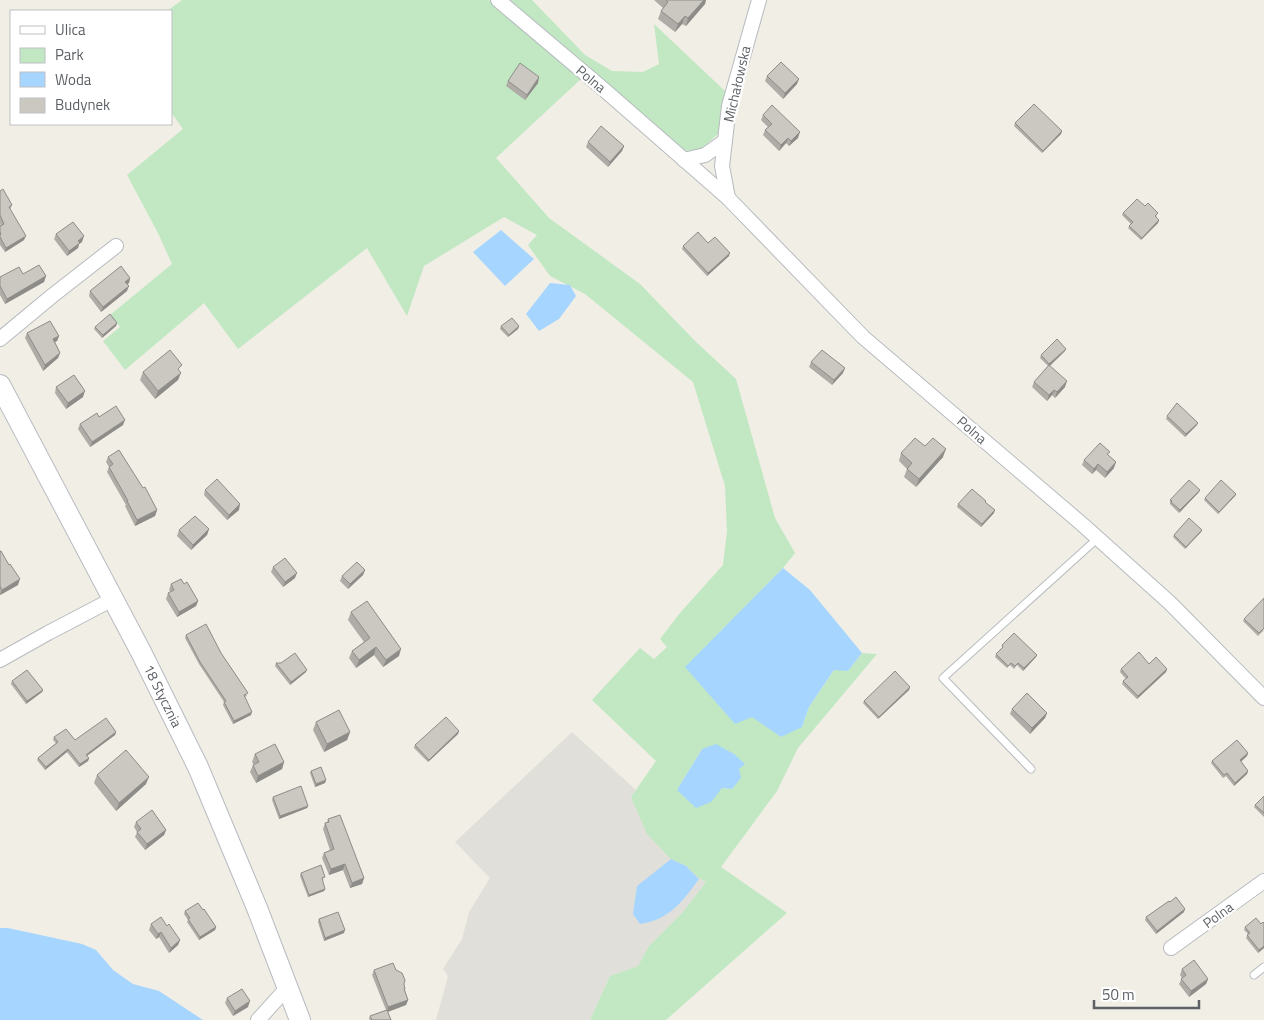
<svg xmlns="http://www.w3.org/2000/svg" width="1264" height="1020" viewBox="0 0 1264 1020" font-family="'Titillium Web',sans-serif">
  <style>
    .industrial { fill: #e1dfd9 }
    .green { fill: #c1e8c2; fill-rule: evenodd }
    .water { fill: #a6d6ff }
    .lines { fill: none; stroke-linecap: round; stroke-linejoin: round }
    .lane-casing { stroke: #b7bbbf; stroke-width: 9 }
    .street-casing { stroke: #b7bbbf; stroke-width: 16 }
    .secondary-casing { stroke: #b8bbc1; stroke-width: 22 }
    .lane { stroke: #fff; stroke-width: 7 }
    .street { stroke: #fff; stroke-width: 14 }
    .secondary { stroke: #fff; stroke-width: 20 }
    .wall { fill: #afaca7 }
    .shaded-wall { fill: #8e8c88 }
    .building { fill: #cbc8c2; stroke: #8e8c88 }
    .labels { text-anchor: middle; stroke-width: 4.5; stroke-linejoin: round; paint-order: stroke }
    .street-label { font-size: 14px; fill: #5d6166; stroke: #fff }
  </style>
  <rect width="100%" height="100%" fill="#f0eee5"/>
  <!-- industrial -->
  <path class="industrial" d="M572,732L636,790L631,797L671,859L686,866L696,876L706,882L683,912L649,946L638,966L610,976L590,1020H436L448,976L443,969L462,939L469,912L490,878L455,842Z"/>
  <!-- green -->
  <g class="green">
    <path d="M182,0H489L581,79L496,158L549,218L640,284L696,342L736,379L775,518L795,553L783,568L686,667L752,717L802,727L809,707L835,669L848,671L862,653L877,654L798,748L777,791L721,867L787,913L666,1020H590L610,976L638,966L649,946L683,912L706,882L696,876L686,866L671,859L647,834L631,797L656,761L592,700L640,648L654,659L667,647L660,639L680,613L723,565L727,531L725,486L693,382L585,294L550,276L528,245L537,235L504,217L424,266L407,316L367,248L238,349L204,303L125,370L103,341L120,327L110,315L172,264L158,233L127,175L183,129L171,112V11H167ZM702,749L733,789L722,788L677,790Z"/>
    <path d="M509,0H532L585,55L612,71L643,72L659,64L654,24L726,92L720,132L708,143L699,150L682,151L657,127Z"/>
  </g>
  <!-- water -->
  <g class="water">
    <path d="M501,230L534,259L505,286L473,252Z"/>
    <path d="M550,283L570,285L576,296L559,319L539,331L526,314Z"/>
    <path d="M783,568L810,590L862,653L848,671L834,670L809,707L802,727L781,737L752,717L735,724L685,667Z"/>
    <path d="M716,744L734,754L745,764L739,769L741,778L732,789L722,788L711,802L696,808L677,790L702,749Z"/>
    <path d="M671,859L686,866L699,879C683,901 669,920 640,924L633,914L637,886Z"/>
    <path d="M0,928H8L82,944L96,950L113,970L133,984L159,991L203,1020H0Z"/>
  </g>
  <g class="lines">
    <defs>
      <g id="lane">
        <path d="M1031,769L943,678L1098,538"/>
        <path d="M1254,975L1264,967"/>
      </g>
      <g id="street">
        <path d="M498,0L601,87L728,198L863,337L1083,525L1170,603L1264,698"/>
        <path d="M684,160L705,155L725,141"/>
        <path d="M728,198L722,166L729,106L759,0"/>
        <path d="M0,339L52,296L116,246"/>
        <path d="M0,660L48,633L113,599"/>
        <path d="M1171,948L1264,881"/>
        <path d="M258,1020L287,988"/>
      </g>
      <g id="secondary">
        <path id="s1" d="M0,385L141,652L198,767L257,908L300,1020"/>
      </g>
    </defs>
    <!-- lane casing -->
    <use href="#lane" class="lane-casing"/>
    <!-- street casing -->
    <use href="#street" class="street-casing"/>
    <!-- secondary casing -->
    <use href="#secondary" class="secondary-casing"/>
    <!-- lane -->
    <use href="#lane" class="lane"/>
    <!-- street -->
    <use href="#street" class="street"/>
    <!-- secondary -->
    <use href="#secondary" class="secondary"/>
  </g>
  <!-- wall -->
  <g class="wall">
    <path d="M654,0H706L705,4L686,26L682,24L675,32L658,19L661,11L663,8Z"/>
    <path d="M767,76L797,84L783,99L765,81Z"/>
    <path d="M508,81L538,83L525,100L506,86Z"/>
    <path d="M763,115L798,138L789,146L786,143L779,151L763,135L765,130L768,127L761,120Z"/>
    <path d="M1015,123L1062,131L1061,134L1042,153L1014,126Z"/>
    <path d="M588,142L624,146L622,151L608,167L586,147Z"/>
    <path d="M0,191L12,205L10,210L24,240L5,252L0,245V226H1L0,223Z"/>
    <path d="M1145,206L1157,216L1156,217L1159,220L1158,223L1141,240L1128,228L1131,224L1122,215L1123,213Z"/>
    <path d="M56,234L82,242L79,244L78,248L67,256L54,239Z"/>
    <path d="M708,243L729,256L707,276L682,249L683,246Z"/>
    <path d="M23,274L46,276L44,282L5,304L0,295V277Z"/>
    <path d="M130,278L129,283L127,284V291L101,312L89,296L90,291Z"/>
    <path d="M117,323L116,326L102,338L94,329L95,327Z"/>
    <path d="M501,326H519L518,329L508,337L500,329Z"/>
    <path d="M27,333L59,336L57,341L55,342L60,353L58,358L43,371L25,338Z"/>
    <path d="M1066,349L1065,351L1050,366L1065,387L1055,398L1052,395L1047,401L1032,387L1034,382L1048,366L1040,358L1041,355Z"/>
    <path d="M811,362L843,373L832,385L809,367Z"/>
    <path d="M143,372H180L178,380L155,399L140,380Z"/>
    <path d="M56,387L83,397L66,409L55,393Z"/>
    <path d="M1167,416L1197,425L1185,437L1166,419Z"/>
    <path d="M80,424L123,425L90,447L78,429Z"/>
    <path d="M925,446L943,457L916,487L904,477L907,469L899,461L901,453Z"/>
    <path d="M1108,455L1114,468L1105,478L1096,470L1092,474L1082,465L1084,460Z"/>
    <path d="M108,457L157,510L155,516L135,526L125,506L126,505L107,472L109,467L106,462Z"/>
    <path d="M205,490L239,510L227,520L204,495Z"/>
    <path d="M1200,490L1199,492L1179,513L1170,504V500Z"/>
    <path d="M1236,494L1235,496L1218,514L1204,500L1205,498Z"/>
    <path d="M985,502L994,513L981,527L957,507L958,504Z"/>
    <path d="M209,529L207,535L191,550L177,536L179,530Z"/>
    <path d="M1202,530L1201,532L1185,549L1173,537L1174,535Z"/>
    <path d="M0,551L18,585L0,595Z"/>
    <path d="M273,567L295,578L283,587L271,572Z"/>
    <path d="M365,570L363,575L348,589L340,581L342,576Z"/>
    <path d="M171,584H184L198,601L196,606L177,617L166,599L168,593L171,592L169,590Z"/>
    <path d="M351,612L399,656L383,667L374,655L356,668L349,658L352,651L364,642L348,620Z"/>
    <path d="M1244,619L1264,630L1258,636L1243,621Z"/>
    <path d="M186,635L221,653L247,696L244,697L251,715L233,724L223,705L224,702L199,664L185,638Z"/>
    <path d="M1002,645L1037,655L1036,657L1023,671L1017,665L1014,669L1010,665L1007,668L995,657L996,654L1002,649Z"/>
    <path d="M276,663L306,672L290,685L275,666Z"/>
    <path d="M1149,664L1167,669L1166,672L1137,699L1122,684L1123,681L1126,679L1120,672L1121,669Z"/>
    <path d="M12,681L43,690L42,692L26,704L11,684Z"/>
    <path d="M910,687L909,690L878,719L863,703L864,701Z"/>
    <path d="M1012,709L1047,713L1045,718L1030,734L1010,714Z"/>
    <path d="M316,722L350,732L347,740L324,752L313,730Z"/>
    <path d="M459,731L458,734L428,762L414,748L415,745Z"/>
    <path d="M116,732L115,735L87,756L89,758L88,761L79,767L67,752L45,770L37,760L38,758L56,743L53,740L54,737L75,740Z"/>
    <path d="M1248,753L1247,756L1241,762L1248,771L1247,774L1234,786L1226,776L1223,778L1211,763L1212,761Z"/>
    <path d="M255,754L284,762L282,769L256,783L250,772L253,765H254L252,762Z"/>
    <path d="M311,771L326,780L325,783L315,787L310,773Z"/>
    <path d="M97,775L146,784L116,811L94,783Z"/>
    <path d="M1264,796V817L1254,807L1255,805Z"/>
    <path d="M273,797L308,806L307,808L279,819L272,800Z"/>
    <path d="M328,819L364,878L362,884L350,888L343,870L329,875L322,858L324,853L330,850L323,829L325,823H327Z"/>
    <path d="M136,822L166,830L164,835L145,850L135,837L137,832L134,827Z"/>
    <path d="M301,873L324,879L322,880L325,889L324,891L308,897L300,876Z"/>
    <path d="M1170,902L1184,912L1156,934L1145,920L1146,917Z"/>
    <path d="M203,910L216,927L215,930L199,940L187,922L188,920L184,914L185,911Z"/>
    <path d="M319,919L344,933L324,941L318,922Z"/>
    <path d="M1264,923V948L1258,953L1246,938L1248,934L1244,930L1245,927Z"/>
    <path d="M151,924L167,926L180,940L178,945L169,953L159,937L156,939L149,930Z"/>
    <path d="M1182,969L1208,979L1206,984L1189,997L1179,984L1182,978L1180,975Z"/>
    <path d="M374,970H396L405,989V990L408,1000L406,1005L388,1012L391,1020H370L369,1019L370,1016L386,1010L372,975Z"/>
    <path d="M227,998L248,1007L233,1016L225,1003Z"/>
  </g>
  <!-- shaded-wall -->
  <g class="shaded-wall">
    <path d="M704,0H706L705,4L686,26L688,18Z"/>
    <path d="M685,16L682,24L675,32L678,24Z"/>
    <path d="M539,77L538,83L525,100L527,95Z"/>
    <path d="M799,79L797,84L783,99L785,93Z"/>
    <path d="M1062,131L1061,134L1042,153L1043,151Z"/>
    <path d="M800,132L798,138L789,146L791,141Z"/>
    <path d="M788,138L786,143L779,151L781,145Z"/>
    <path d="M624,146L622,151L608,167L610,162Z"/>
    <path d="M1159,220L1158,223L1141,240L1142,238Z"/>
    <path d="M26,236L24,240L5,252L6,248Z"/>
    <path d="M84,236L82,242L79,244L78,248L67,256L69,251L78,241Z"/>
    <path d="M730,253L729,256L707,276L708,273Z"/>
    <path d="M46,276L44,282L5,304L7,299Z"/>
    <path d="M130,278L129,283L123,287L125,282Z"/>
    <path d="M129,286L127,291L101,312L103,307Z"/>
    <path d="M117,323L116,326L102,338L103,335Z"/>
    <path d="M519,326L518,329L508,337L509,335Z"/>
    <path d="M59,336L57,341L51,344L53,339Z"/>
    <path d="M1066,349L1065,351L1048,367L1049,364Z"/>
    <path d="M60,353L58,358L43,371L45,365Z"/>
    <path d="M845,368L843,373L832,385L834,380Z"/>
    <path d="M181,373L178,380L155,399L158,391Z"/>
    <path d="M1067,381L1065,387L1055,398L1057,392Z"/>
    <path d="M1054,390L1052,395L1047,401L1049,395Z"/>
    <path d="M85,391L83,397L66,409L68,403Z"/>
    <path d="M125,420L123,425L90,447L92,442Z"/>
    <path d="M1198,423L1197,425L1185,437L1186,434Z"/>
    <path d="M946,449L943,457L916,487L919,479Z"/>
    <path d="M1116,462L1114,468L1105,478L1107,472Z"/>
    <path d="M1098,464L1096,470L1092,474L1094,469Z"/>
    <path d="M1200,490L1199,492L1179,513L1180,510Z"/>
    <path d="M1236,494L1235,496L1218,514L1219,512Z"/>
    <path d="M240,504L239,510L227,520L229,515Z"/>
    <path d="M157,510L155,516L135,526L137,520Z"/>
    <path d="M995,510L994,513L981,527L982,524Z"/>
    <path d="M209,529L207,535L191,550L193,545Z"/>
    <path d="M1202,530L1201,532L1185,549L1186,547Z"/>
    <path d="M365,570L363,575L348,589L350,584Z"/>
    <path d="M297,573L295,578L283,587L285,582Z"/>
    <path d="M20,579L18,585L0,595L2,590Z"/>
    <path d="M198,601L196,606L177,617L179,612Z"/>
    <path d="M376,647L374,655L356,668L359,660Z"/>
    <path d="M401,649L399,656L383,667L386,660Z"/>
    <path d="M1037,655L1036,657L1023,671L1024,668Z"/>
    <path d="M1167,669L1166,672L1137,699L1138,696Z"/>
    <path d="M307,670L306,672L290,685L291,682Z"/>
    <path d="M910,687L909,690L878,719L879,717Z"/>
    <path d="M43,690L42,692L26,704L27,701Z"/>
    <path d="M252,712L251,715L233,724L234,721Z"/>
    <path d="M1047,713L1045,718L1030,734L1032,728Z"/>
    <path d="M459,731L458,734L428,762L429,760Z"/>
    <path d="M116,732L115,735L85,757L86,755Z"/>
    <path d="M350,732L347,740L324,752L327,744Z"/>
    <path d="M68,749L67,752L45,770L46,767Z"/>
    <path d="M1248,753L1247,756L1239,763L1240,760Z"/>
    <path d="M89,758L88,761L79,767L80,764Z"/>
    <path d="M284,762L282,769L256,783L258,776Z"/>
    <path d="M1248,771L1247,774L1234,786L1235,783Z"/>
    <path d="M149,777L146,784L116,811L119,803Z"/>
    <path d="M326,780L325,783L315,787L316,784Z"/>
    <path d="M308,806L307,808L279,819L280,816Z"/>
    <path d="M166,830L164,835L145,850L147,844Z"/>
    <path d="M345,864L343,870L329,875L331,869Z"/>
    <path d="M364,878L362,884L350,888L352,883Z"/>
    <path d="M325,889L324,891L308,897L309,895Z"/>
    <path d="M1185,909L1184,912L1156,934L1157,931Z"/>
    <path d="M216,927L215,930L199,940L200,937Z"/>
    <path d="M345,930L344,933L324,941L325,938Z"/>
    <path d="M161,932L159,937L156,939L158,934Z"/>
    <path d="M180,940L178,945L169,953L171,948Z"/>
    <path d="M1264,946V948L1258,953L1259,950Z"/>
    <path d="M1208,979L1206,984L1189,997L1191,991Z"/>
    <path d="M408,1000L406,1005L387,1012L388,1007Z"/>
    <path d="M250,1001L248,1007L233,1016L235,1011Z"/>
  </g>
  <!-- building -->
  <g class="building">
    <path d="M666,0H704L688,18L685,16L678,24L661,11L668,2Z"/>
    <path d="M781,62L799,79L785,93L767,76Z"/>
    <path d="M520,63L539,77L527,95L508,81Z"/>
    <path d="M1034,104L1062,131L1043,151L1015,123Z"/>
    <path d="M772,105L800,132L791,141L788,138L781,145L765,130L772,124L763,115Z"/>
    <path d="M601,126L624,146L610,162L588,142Z"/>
    <path d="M3,189L12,205L9,207L26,236L6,248L0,237V235L1,234L0,232V226L4,224L0,215V191Z"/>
    <path d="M1137,199L1145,206L1148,203L1158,213L1155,216L1159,220L1142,238L1129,226L1133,222L1123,213Z"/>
    <path d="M73,222L84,236L78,241L80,243L69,251L56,234Z"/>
    <path d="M698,232L708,243L715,237L730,253L708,273L683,246Z"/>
    <path d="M39,265L46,276L7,299L0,286V277L19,267L23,274Z"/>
    <path d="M121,266L130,278L125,282L129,286L103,307L90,291Z"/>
    <path d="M110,314L117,323L103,335L95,327Z"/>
    <path d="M512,318L519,326L509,335L501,326Z"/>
    <path d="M50,321L59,336L53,339L60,353L45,365L27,333Z"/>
    <path d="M1057,339L1066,349L1049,364L1041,355Z"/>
    <path d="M170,350L182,365L178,369L181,373L158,391L143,372Z"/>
    <path d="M822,350L845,368L834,380L811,362Z"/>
    <path d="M1049,365L1067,381L1057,392L1054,390L1049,395L1034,382Z"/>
    <path d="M74,375L85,391L68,403L56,387Z"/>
    <path d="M1177,403L1198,423L1186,434L1167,416Z"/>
    <path d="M116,406L125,420L92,442L80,424L97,413L99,417Z"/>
    <path d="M915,438L925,446L933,438L946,449L919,479L907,469L912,463L901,453Z"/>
    <path d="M1100,443L1110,452L1107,454L1116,462L1107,472L1098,464L1094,469L1084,460Z"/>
    <path d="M119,450L143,488L145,487L157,510L137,520L127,501H128L109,467L113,464L108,457Z"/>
    <path d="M217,479L240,504L229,515L205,490Z"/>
    <path d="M1189,480L1200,490L1180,510L1171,502L1172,501L1170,500Z"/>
    <path d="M1221,480L1236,494L1219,512L1205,498Z"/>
    <path d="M972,489L986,501L985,502L995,510L982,524L958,504Z"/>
    <path d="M195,516L209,529L193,545L179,530Z"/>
    <path d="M1189,518L1202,530L1186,547L1174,535Z"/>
    <path d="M0,551H1L9,565L10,564L20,579L2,590L0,586Z"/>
    <path d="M285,558L297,573L285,582L273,567Z"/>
    <path d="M357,562L365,570L350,584L342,576Z"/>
    <path d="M181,579L184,584L187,582L198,601L179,612L168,593L174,590L171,584Z"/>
    <path d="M1264,598V628L1259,633L1244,619Z"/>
    <path d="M367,601L401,649L386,660L376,647L359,660L352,651L370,638L351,612Z"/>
    <path d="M206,624L221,653L248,693L244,695L252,712L234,721L224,702L226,701L200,662L186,635Z"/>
    <path d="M1014,633L1037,655L1024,668L1018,663L1015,666L1011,663L1008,666L996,654L1003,647L1002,645Z"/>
    <path d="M1139,652L1149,664L1156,657L1167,669L1138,696L1123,681L1128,677L1121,669Z"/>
    <path d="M295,653L307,670L291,682L276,663H281Z"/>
    <path d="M27,670L43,690L27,701L12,681Z"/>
    <path d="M895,671L910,687L879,717L864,701Z"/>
    <path d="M1027,693L1047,713L1032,728L1012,709Z"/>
    <path d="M339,710L350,732L327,744L316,722Z"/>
    <path d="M446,717L459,731L429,760L415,745Z"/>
    <path d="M106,718L116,732L86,755L89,758L80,764L68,749L46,767L38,758L58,742L54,737L66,729L75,740Z"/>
    <path d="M1237,740L1248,753L1240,760L1248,771L1235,783L1227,773L1224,775L1212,761Z"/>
    <path d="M275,744L284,762L258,776L253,765L259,762L255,754Z"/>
    <path d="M126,750L149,777L119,803L97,775Z"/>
    <path d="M321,767L326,780L316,784L311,771Z"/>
    <path d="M301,786L308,806L280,816L273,797Z"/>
    <path d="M1264,796V813L1255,805Z"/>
    <path d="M152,810L166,830L147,844L137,832L141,829L136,822Z"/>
    <path d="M340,815L364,878L352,883L345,864L331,869L324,853L334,849L325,823L329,822L328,819Z"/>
    <path d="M321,865L325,877L322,878L325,889L309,895L301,873Z"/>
    <path d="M1176,897L1185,909L1157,931L1146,917L1169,901L1170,902Z"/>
    <path d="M198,903L203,910L204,909L216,927L200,937L188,919L190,918L185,911Z"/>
    <path d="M338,912L345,930L325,938L319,919Z"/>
    <path d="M161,917L167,926L169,924L180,940L171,948L161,932L158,934L151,924Z"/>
    <path d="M1256,918L1261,924L1263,922L1264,923V946L1259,950L1247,935L1250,933L1245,927Z"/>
    <path d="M1194,960L1208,979L1191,991L1181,979L1186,975L1182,969Z"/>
    <path d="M393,963L396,970L402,973L405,980L404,984L405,989H404L408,1000L388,1007L374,970Z"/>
    <path d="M242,989L250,1001L235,1011L227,998Z"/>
    <path d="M387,1010L391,1020H372L370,1016Z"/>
  </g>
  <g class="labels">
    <!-- street labels -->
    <g class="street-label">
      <text transform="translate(591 79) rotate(40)" y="5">Polna</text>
      <text transform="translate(737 84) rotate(-77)" y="5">Michałowska</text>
      <text transform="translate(972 430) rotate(41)" y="5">Polna</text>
      <text dy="5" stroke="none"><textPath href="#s1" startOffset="351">18 Stycznia</textPath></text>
      <text transform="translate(1218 915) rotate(-36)" y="5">Polna</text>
    </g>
  </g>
  <!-- legend -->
  <rect x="10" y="10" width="162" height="115" fill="#ffffff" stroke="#bec0c2"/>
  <rect x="20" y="26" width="25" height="8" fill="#ffffff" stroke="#bec0c2"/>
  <text x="55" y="35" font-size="15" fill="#5d6166">Ulica</text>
  <rect x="20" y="48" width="25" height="15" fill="#c1e8c2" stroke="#bec0c2"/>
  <text x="55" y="60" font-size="15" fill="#5d6166">Park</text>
  <rect x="20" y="72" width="25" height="15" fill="#a6d6ff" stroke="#bec0c2"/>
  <text x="55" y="85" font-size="15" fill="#5d6166">Woda</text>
  <rect x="20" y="98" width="25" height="15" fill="#cbc8c2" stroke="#bec0c2"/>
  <text x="55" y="110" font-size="15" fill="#5d6166">Budynek</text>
  <!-- scale -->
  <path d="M1094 1000v8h105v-8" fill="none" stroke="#5d6166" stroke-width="2.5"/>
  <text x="1102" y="1000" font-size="15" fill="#5d6166" stroke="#ffffff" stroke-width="4" paint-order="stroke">50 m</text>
</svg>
